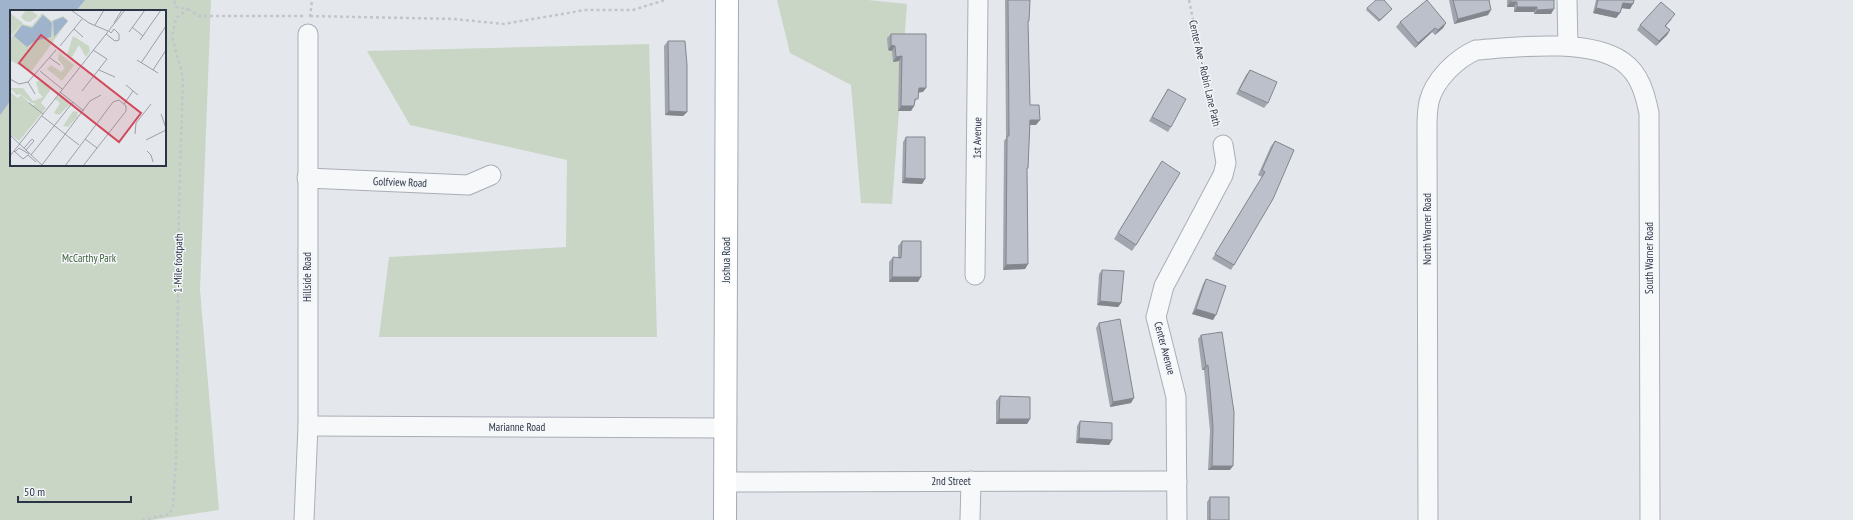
<svg xmlns="http://www.w3.org/2000/svg" width="1853" height="520" viewBox="0 0 1853 520" font-family="'PT Sans Narrow',sans-serif">
  <style>
    .green { fill: #c9d6c5; fill-rule: evenodd }
    .water { fill: #9fb4cc }
    .lines { fill: none; stroke-linecap: round; stroke-linejoin: round }
    .minor-casing { stroke: #a9aeb7; stroke-width: 21 }
    .major-casing { stroke: #a3abb8; stroke-width: 24 }
    .path { stroke: #c2c5cb; stroke-width: 2.5; stroke-dasharray: 3 3; stroke-linecap: butt }
    .minor { stroke: #f7f8fa; stroke-width: 19 }
    .major { stroke: #fff; stroke-width: 22 }
    .wall { fill: #a1a5ae }
    .shaded-wall { fill: #83868d }
    .building { fill: #bbc0ca; stroke: #83868d }
    .labels { text-anchor: middle; stroke-width: 3; stroke-linejoin: round; paint-order: stroke }
    .street-label { font-size: 11px; fill: #2b3445; stroke: #f4f6f9 }
    .park-label { font-size: 11px; fill: #3f6138; stroke: #f4f6f9 }
    .inset-road { fill: none; stroke: #9a9fa9; stroke-width: 1 }
    .view { fill: #d1495b; fill-opacity: 0.15; stroke: #d1495b; stroke-width: 2 }
    .inset-edge { fill: none; stroke: #2b3445; stroke-width: 2 }
  </style>
  <rect width="100%" height="100%" fill="#e4e7ec"/>
  <!-- green -->
  <g class="green">
    <path d="M0,0H211L200,290L219,510L152,520H0ZM11,11H165V165H11Z"/>
    <path d="M777,0H868L907,4L892,204L861,203L851,85L790,53Z"/>
    <path d="M649,44L657,337H379L389,257L566,247L567,160L410,125L367,51Z"/>
  </g>
  <!-- water -->
  <path class="water" d="M0,0H85L76,11H11V100L0,115Z"/>
  <g class="lines">
    <defs>
      <g id="minor">
        <path d="M1567,0L1568,46"/>
        <path d="M307,178L468,185L491,175"/>
        <path d="M975,275L978,0"/>
        <path d="M308,426L726,428"/>
        <path d="M725,482L1177,481"/>
        <path d="M304,520L308,426V34"/>
        <path d="M970,520L971,481"/>
        <path d="M1177,520L1176,397L1156,317L1164,286L1223,175L1226,163L1223,145"/>
        <path d="M1428,520L1427,128C1427,119 1427,111 1429,102C1434,80 1456,59 1476,50C1517,47 1589,38 1623,62C1640,74 1645,94 1649,113L1650,520"/>
      </g>
      <path id="major" d="M725,520L727,0"/>
    </defs>
    <!-- minor casing -->
    <use href="#minor" class="minor-casing"/>
    <!-- major casing -->
    <use href="#major" class="major-casing"/>
    <!-- path -->
    <g class="path">
      <path d="M1189,0L1211,109L1218,129"/>
      <path d="M188,9L199,16H305"/>
      <path d="M310,16L454,19L504,24L585,10H633L665,0"/>
      <path d="M310,17L312,0"/>
      <path d="M142,520L170,514L173,505L176,461L179,206L183,77L172,37L176,18L188,9L176,7L174,0"/>
    </g>
    <!-- minor -->
    <use href="#minor" class="minor"/>
    <!-- major -->
    <use href="#major" class="major"/>
  </g>
  <!-- wall -->
  <g class="wall">
    <path d="M1005,0H1030L1028,23L1030,105L1036,125H1030L1028,168L1027,169L1028,264L1025,269L1003,270L1004,141L1006,138Z"/>
    <path d="M1449,0H1489L1488,15L1454,24Z"/>
    <path d="M1507,0H1554L1551,14H1534V12H1514V7H1507Z"/>
    <path d="M1596,0H1634L1630,9L1622,8L1620,13L1616,18L1593,13Z"/>
    <path d="M1367,8L1390,11L1379,22L1366,10Z"/>
    <path d="M1672,19L1666,26L1670,30L1667,35L1656,46L1637,30L1640,25Z"/>
    <path d="M1400,22L1446,23L1443,28L1435,35L1432,32L1415,48L1396,27Z"/>
    <path d="M891,34L923,92H918L914,106L911,111H898L899,61L893,62L892,51L888,50L887,38Z"/>
    <path d="M668,41L687,112L683,116L665,115L664,46Z"/>
    <path d="M1250,70L1268,103L1264,108L1236,94L1246,75Z"/>
    <path d="M1168,89L1171,127L1168,132L1149,121Z"/>
    <path d="M906,137L925,179L922,184L902,183L903,142Z"/>
    <path d="M1275,141L1294,150L1234,265L1231,270L1212,259L1262,177L1258,175L1271,146Z"/>
    <path d="M1162,161L1136,245L1132,251L1114,239Z"/>
    <path d="M902,241L918,282H889V262L893,257L898,258V246Z"/>
    <path d="M1102,270L1121,303L1118,307L1097,305L1099,274Z"/>
    <path d="M1206,279L1213,320L1192,314L1203,284Z"/>
    <path d="M1099,323L1131,403L1110,407L1096,328Z"/>
    <path d="M1201,335L1230,470H1208L1210,431L1204,370H1202L1198,339Z"/>
    <path d="M1000,396L1030,419L1027,424H996V401Z"/>
    <path d="M1080,421L1112,440L1109,445L1076,443L1077,426Z"/>
    <path d="M1210,497L1229,520H1207V502Z"/>
  </g>
  <!-- shaded-wall -->
  <g class="shaded-wall">
    <path d="M1510,2H1517L1514,7H1507Z"/>
    <path d="M1623,3L1633,4L1630,9L1620,8Z"/>
    <path d="M1517,7H1537L1534,12H1514Z"/>
    <path d="M1596,8L1620,13L1616,18L1593,13Z"/>
    <path d="M1554,9L1551,14H1534L1537,10Z"/>
    <path d="M1491,10L1488,15L1454,24L1458,19Z"/>
    <path d="M1446,23L1443,28L1435,35L1438,30Z"/>
    <path d="M1435,28L1432,32L1415,48L1418,43Z"/>
    <path d="M1670,30L1667,35L1656,46L1659,41Z"/>
    <path d="M891,45L895,46L892,51L888,50Z"/>
    <path d="M902,56L899,61L893,62L896,57Z"/>
    <path d="M919,88H926L923,92L915,93Z"/>
    <path d="M901,106H914L911,111H898Z"/>
    <path d="M669,111L687,112L683,116L665,115Z"/>
    <path d="M1030,120H1040L1036,125H1026Z"/>
    <path d="M905,178L925,179L922,184L902,183Z"/>
    <path d="M1028,264L1025,269L1003,270L1006,265Z"/>
    <path d="M892,277H921L918,282H889Z"/>
    <path d="M1100,301L1121,303L1118,307L1097,305Z"/>
    <path d="M1196,309L1216,315L1213,320L1192,314Z"/>
    <path d="M1208,365L1204,370H1202L1206,366Z"/>
    <path d="M1134,398L1131,403L1110,407L1113,402Z"/>
    <path d="M999,419H1030L1027,424H996Z"/>
    <path d="M1079,438L1112,440L1109,445L1076,443Z"/>
    <path d="M1212,466H1233L1230,470H1208Z"/>
  </g>
  <!-- building -->
  <g class="building">
    <path d="M1008,0H1030L1029,21H1028L1030,105H1039L1040,120H1030L1028,168H1027L1028,264L1006,265L1007,136H1009Z"/>
    <path d="M1376,0H1384L1392,9L1380,20L1367,8Z"/>
    <path d="M1427,0L1446,23L1438,30L1435,28L1418,43L1400,22Z"/>
    <path d="M1453,0H1489L1491,10L1458,19Z"/>
    <path d="M1510,0H1554V9L1537,10V7H1517V2H1510Z"/>
    <path d="M1598,0H1634L1633,4L1623,3L1620,13L1596,8Z"/>
    <path d="M1661,2L1675,14L1665,26L1670,30L1659,41L1640,25Z"/>
    <path d="M891,34H926V88H919L918,99H915L914,106H901L902,56L896,57L895,46L891,45Z"/>
    <path d="M668,41H685L687,65V112L669,111Z"/>
    <path d="M1250,70L1277,82L1268,103L1239,90Z"/>
    <path d="M1168,89L1186,99L1171,127L1152,117Z"/>
    <path d="M906,137H925V179L905,178Z"/>
    <path d="M1275,141L1294,150L1273,199L1234,265L1215,254L1265,172L1262,170Z"/>
    <path d="M1162,161L1180,173L1136,245L1118,233Z"/>
    <path d="M902,241H921V277H892L893,257L901,258Z"/>
    <path d="M1102,270L1124,271L1121,303L1100,301Z"/>
    <path d="M1206,279L1226,286L1216,315L1196,309Z"/>
    <path d="M1120,319L1134,398L1113,402L1099,323Z"/>
    <path d="M1222,332L1234,412L1233,466H1212L1213,426L1208,365L1206,366L1201,335Z"/>
    <path d="M1000,396L1030,397V419H999Z"/>
    <path d="M1080,421L1112,423V440L1079,438Z"/>
    <rect x="1210" y="497" width="19" height="23"/>
  </g>
  <g class="labels">
    <!-- street labels -->
    <g class="street-label">
      <text transform="translate(1205 73) rotate(77)" y="4">Center Ave - Robin Lane Path</text>
      <text transform="translate(977 138) rotate(-89)" y="4">1st Avenue</text>
      <text transform="translate(400 182) rotate(2)" y="4">Golfview Road</text>
      <text transform="translate(1427 229) rotate(-90)" y="4">North Warner Road</text>
      <text transform="translate(1649 258) rotate(-90)" y="4">South Warner Road</text>
      <text transform="translate(726 260) rotate(-90)" y="4">Joshua Road</text>
      <text transform="translate(178 263) rotate(-89)" y="4">1-Mile footpath</text>
      <text transform="translate(307 277) rotate(-90)" y="4">Hillside Road</text>
      <text transform="translate(1165 348) rotate(75)" y="4">Center Avenue</text>
      <text x="517" y="431">Marianne Road</text>
      <text x="951" y="485">2nd Street</text>
    </g>
    <!-- park labels -->
    <g class="park-label">
      <text x="89" y="262">McCarthy Park</text>
    </g>
  </g>
  <!-- overview -->
  <g transform="translate(10 10)">
    <rect width="156" height="156" fill="#e4e7ec"/>
    <path d="M16,0H21L28,6L20,12L15,11L11,7ZM0,3L13,13L0,27ZM32,3L41,11L53,6L58,11L21,62L0,50V29L12,14L22,16ZM63,26L79,36L80,41L76,47L69,35L62,47L57,45ZM49,43L64,55L52,71L37,59L41,55L51,62L55,58L48,49ZM30,70L41,79L31,93L36,98L9,131L0,124V82L8,88L11,85L22,95L27,94L22,93L10,84L7,85L0,78H13L23,91L33,87L29,83L26,72ZM49,86L60,94L49,105L44,103L50,93L45,89ZM63,101L68,102L67,107L58,117L53,116Z" fill="#c9d6c5"/>
    <path d="M33,5L42,13L41,27L25,31L17,37L4,26L12,15L22,18ZM53,7L58,11L44,27L43,11Z" fill="#9fb4cc"/>
    <path class="inset-road" d="M61,0L79,13L98,21M104,13L112,0M85,15L94,0M122,17L133,26M64,19L73,27M99,21L101,23L104,19L109,24V30M119,22L135,0M96,24L105,31L109,30M130,30L151,0M50,36L72,9M40,48L50,55M127,50L148,63M131,53L156,16M89,60L105,67M143,60L156,40M30,61L52,79M0,69L9,74L18,72L46,40M18,72L25,84M116,75L128,85M72,81L97,49L83,40M50,82L74,101M19,93L33,104M114,94L123,81M151,104L156,118M32,106L69,135M125,124L126,113L141,94M0,125L33,156M75,129L87,138M136,130L156,120M14,138L22,129L24,131L16,140M4,141L13,149L18,145L26,152M137,141L141,145L143,152M5,142L9,138L19,144M21,145L63,92M0,146L115,0M32,155L80,91L91,85M55,156L103,92L109,90L116,96V101L73,156"/>
    <path class="view" d="M31,25L131,103L109,132L9,53Z"/>
    <rect width="156" height="156" class="inset-edge"/>
  </g>
  <!-- scale -->
  <path d="M18 496v6h113v-6" fill="none" stroke="#2b3445" stroke-width="2"/>
  <text x="24" y="496" font-size="12" fill="#2b3445" stroke="#f4f6f9" stroke-width="3" paint-order="stroke">50 m</text>
</svg>
